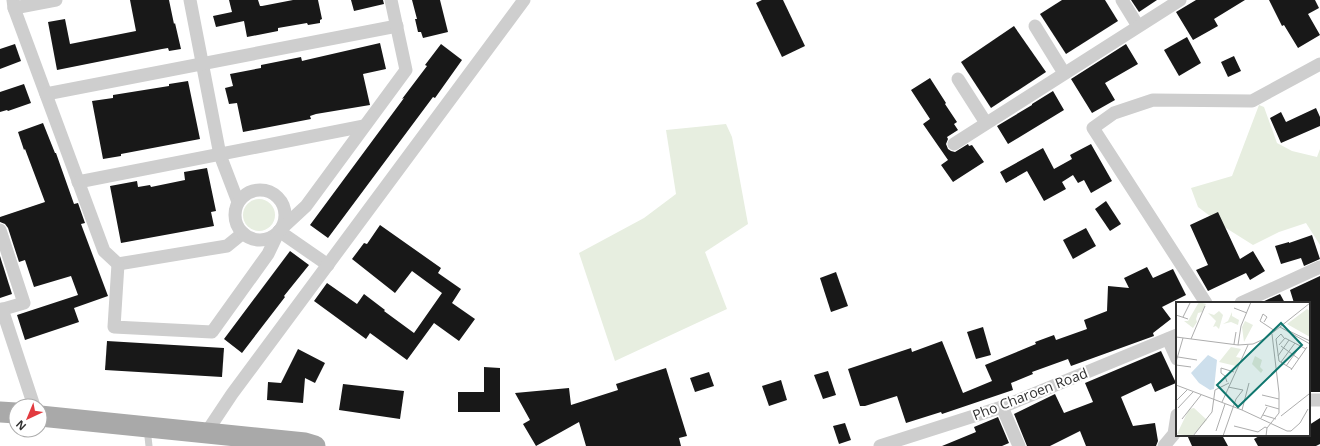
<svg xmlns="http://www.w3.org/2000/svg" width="1320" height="446" viewBox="0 0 1320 446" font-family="'Open Sans',sans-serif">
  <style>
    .green { fill: #e7eee0 }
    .building { fill: #181818 }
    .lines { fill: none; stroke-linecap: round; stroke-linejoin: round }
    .service { stroke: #cecece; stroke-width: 7 }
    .minor { stroke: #cecece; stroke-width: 13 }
    .primary { stroke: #a9a9a9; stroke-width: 21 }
    .labels { text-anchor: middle; stroke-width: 4; stroke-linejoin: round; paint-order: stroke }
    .street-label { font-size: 14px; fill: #313131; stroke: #fff }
    .inset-road { fill: none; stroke: #adadad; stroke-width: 1 }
    .view { fill: #0f766e; fill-opacity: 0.15; stroke: #0f766e; stroke-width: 2 }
    .inset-edge { fill: none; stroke: #313131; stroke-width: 2 }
  </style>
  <rect width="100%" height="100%" fill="#fff"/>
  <!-- green -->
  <g class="green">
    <path d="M1259,105L1264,107L1277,143L1292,151L1317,157L1320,149V245L1306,223L1279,232L1253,245L1226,228L1198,207L1191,188L1232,176Z"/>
    <path d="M726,124L732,137L748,224L705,252L727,309L615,361L579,253L644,218L676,194L666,130Z"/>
    <circle cx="259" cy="215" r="16"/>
  </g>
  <!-- building -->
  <g class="building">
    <path d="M130,0H169L174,24L175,23L181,49L169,51L168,48L162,49L57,70L48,22L65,19L70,44L136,31Z"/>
    <path d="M229,0H258L260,6H262L293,0H318L322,19L320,20V23L308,25L307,23L278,28V31L247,37L244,21L216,27L213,16L232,12Z"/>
    <path d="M351,0H383L384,4L354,11Z"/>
    <path d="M412,0H440L448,32L423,38L421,32H418L415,19H417Z"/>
    <path d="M762,0H783L805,46L782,57L756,3Z"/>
    <path d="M1062,0H1105L1118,21L1066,54L1040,14Z"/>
    <path d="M1131,0H1157L1139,12Z"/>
    <path d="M1196,0H1245L1214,19L1218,26L1193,40L1176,12Z"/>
    <path d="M1269,0H1315L1319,8L1308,14L1320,35L1298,48L1284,25L1282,26Z"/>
    <path d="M1014,26L1046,72L991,108L961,62Z"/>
    <path d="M1187,37L1201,63L1179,76L1164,50Z"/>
    <path d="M380,43L386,69L363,74L370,105L316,114L310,116L311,119L243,132L237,103L229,104L225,88L233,86L230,74L261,68V65L301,57L302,61L306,60Z"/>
    <path d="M15,44L21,61L0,69V49Z"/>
    <path d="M441,44L462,60L435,98L433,97L328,238L310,225L404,98L402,99L427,66L425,65Z"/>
    <path d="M1126,44L1138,64L1105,83L1115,100L1092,113L1071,79Z"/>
    <path d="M1234,56L1241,71L1228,77L1221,62Z"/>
    <path d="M930,78L946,103L945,104L957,122L954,124L958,130L947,137L948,139L946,144L948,149L951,151L955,152L968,144L969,146L972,145L984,162L953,182L941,165L948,160L923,124L930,119L911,90Z"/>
    <path d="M188,81L200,139L121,154V156L103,159L92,101L113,98V95L169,86V84Z"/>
    <path d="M24,84L31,103L8,111L7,110L0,112V92Z"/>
    <path d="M1053,91L1064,110L1008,144L997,126L1032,105V104Z"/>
    <path d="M1316,108L1320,117V126L1281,143L1270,118L1281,112L1286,122Z"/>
    <path d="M43,123L55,153H56L74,204L78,203L85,223L81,224L108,296L74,308L79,322L25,340L17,315L78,295L71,276L34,287L25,260L19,262L8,228L5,224L0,222V217L45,202L25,149L24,150L18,132Z"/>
    <path d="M1091,144L1112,181L1091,193L1084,180L1078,183L1073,175L1062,182L1066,189L1044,201L1027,171L1006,183L1000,172L1043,148L1054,169L1072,159L1070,155Z"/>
    <path d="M207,168L216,211L211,212L214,226L121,243L110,186L137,181L138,187L150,185L151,187L185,180L184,172Z"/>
    <path d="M1106,201L1121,224L1110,231L1095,209Z"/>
    <path d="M1218,212L1240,259L1253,251L1265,271L1250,280L1246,273L1208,291L1196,270L1208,265L1190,225Z"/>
    <path d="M380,225L441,268L438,273L461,289L452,303L475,319L459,341L434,323L407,360L370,333L366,339L314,301L327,283L357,304L364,294L385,310L384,311L414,333L442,293L412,271L395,293L352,259L364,243L367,244Z"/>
    <path d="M1086,228L1096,246L1073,259L1063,240Z"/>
    <path d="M1312,235L1320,259L1304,266L1301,258L1281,264L1275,246L1289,242V243Z"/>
    <path d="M290,251L309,265L284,296L285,297L242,353L224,339Z"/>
    <path d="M0,256L12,294L0,298Z"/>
    <path d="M1147,267L1153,278L1173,269L1186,295L1162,307L1171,319L1153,333L1154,336L1071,366L1068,359L1032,372L1033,374L1011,383L1013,390L942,414L941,412L906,423L897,396L865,406H860L848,369L911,348L912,352L942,341L963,393L992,381L985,365L1036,344L1035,342L1054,335L1056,340L1087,329L1084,320L1107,311L1108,286L1129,288L1124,278Z"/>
    <path d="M836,272L848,306L831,312L820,278Z"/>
    <path d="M1320,276V392H1311L1309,376V303H1294L1290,290Z"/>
    <path d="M1280,294L1285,303H1260Z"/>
    <path d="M983,327L991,355L976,359L967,332Z"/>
    <path d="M107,341L224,348L222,377L105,370Z"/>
    <path d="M298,349L325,363L315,383L305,378L303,403L267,400L268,382L281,383Z"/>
    <path d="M1161,351L1176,383L1155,392L1151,383L1121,397L1133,426L1155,423L1158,441L1156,446H1086L1080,431L1050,446H1027L1014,414L1055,394L1064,413L1093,402L1085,383Z"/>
    <path d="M484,367L500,368V412H458V392H484Z"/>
    <path d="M666,368L687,436L679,438L681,446H586L579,422L536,446L523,424L530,420L515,393L569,388L571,405L618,390L616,384Z"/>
    <path d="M828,371L836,395L823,399L814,375Z"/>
    <path d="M709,372L714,386L695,392L690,378Z"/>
    <path d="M781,380L787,400L769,406L762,386Z"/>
    <path d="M343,384L404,391L400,419L339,410Z"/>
    <path d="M998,417L1009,443L1002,446H942L976,432L974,427Z"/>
    <path d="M1320,418V444L1316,446H1258L1254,439L1261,435H1309V425Z"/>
    <path d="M845,423L851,440L839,444L833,426Z"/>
    <path d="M1187,435H1222L1228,446H1192Z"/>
  </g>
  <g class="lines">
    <!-- service -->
    <path class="service" d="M147,428L149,446"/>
    <!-- minor -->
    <g class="minor">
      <path d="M13,0L14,8L104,251L118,264L227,246L243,233"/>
      <path d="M190,0L220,155L238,202"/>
      <path d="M1122,0L1138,26"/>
      <path d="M14,8L56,0"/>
      <path d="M1035,26L1064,73"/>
      <path d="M958,79L986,123"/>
      <path d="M46,94L397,26"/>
      <path d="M954,144L1180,0"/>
      <path d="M78,182L364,126"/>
      <circle cx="260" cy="215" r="25"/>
      <path d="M0,230L24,303L0,310"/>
      <path d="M279,231L328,265"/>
      <path d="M118,264L114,327L212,332L268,254L279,231L306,206L406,70L391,0"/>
      <path d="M1206,303L1093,128L1114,113L1153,100L1252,101L1320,64"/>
      <path d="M1241,303L1320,267"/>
      <path d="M2,309L34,406"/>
      <path d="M1168,339L1177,359"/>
      <path d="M1309,400H1320"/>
      <path d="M1002,407L1019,446"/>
      <path d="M206,433L232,394L524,0"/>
      <path d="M880,446L1002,407L1177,335"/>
      <path d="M1164,446L1174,434L1177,415"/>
    </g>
    <!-- primary -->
    <g class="primary">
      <path d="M0,412L16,413"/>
      <path d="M40,416L305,443L315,446"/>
    </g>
  </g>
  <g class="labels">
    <!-- street labels -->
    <g class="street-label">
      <text transform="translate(1030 394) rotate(-21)" y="5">Pho Charoen Road</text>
    </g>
  </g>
  <!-- overview -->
  <g transform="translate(1176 302)">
    <rect width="134" height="134" fill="#fff"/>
    <path d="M23,0L30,2L26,10L22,11L20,17L21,20L17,26L8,19H12ZM131,7L134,9V35L111,22ZM43,9L47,13L43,27L40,24L37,25L40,19L32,11L38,13ZM56,10V14L63,18L62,23L55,20L47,22L52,19ZM69,19L77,23L68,40L66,25ZM55,45L65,47L60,55L65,56L60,64L43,60ZM79,54L86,58L84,65L87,68L85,71L76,62ZM18,106L31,118L16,134L1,132L13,107Z" fill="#e7eee0"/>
    <path d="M32,53L41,58L38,87L34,88L23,81L15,71Z" fill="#cddfec"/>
    <path class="inset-road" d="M58,6L71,11M0,13L12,17M7,15L14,1M88,20L91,15L87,12L84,19L99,29M104,25L134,42M111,28L134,39M0,35L62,43L77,42L90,36L134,1M108,36L105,32L100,37L103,59L116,67M15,37L29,4M58,42L60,30M62,43L65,24L75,0M103,43L109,36L130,47M105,44L123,57M102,54L113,38M2,55L21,58M0,60L7,36M105,60L119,41M0,63L15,65M110,64L125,43M115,68L131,45M51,80L49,74L45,71V66L58,70M0,83L66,108L111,129H115L124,121L132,107M86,93L103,97M0,99L11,88M46,100L72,43M89,103L103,107M2,106L17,90M66,108L73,81M87,113L100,117M105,114L133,92M85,116L91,105M6,117L25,93M58,124L82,130L89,125L91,126M40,129L49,102M17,134L36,110L39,88L53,81M47,134L60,97L67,88L52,85M90,134L91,126L103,111V91L96,32"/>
    <path class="view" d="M105,21L126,43L62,105L41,83Z"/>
    <rect width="134" height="134" class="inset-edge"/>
  </g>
  <!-- north arrow -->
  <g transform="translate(28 418) rotate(224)"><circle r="19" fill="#ffffff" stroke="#adadad"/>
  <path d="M0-3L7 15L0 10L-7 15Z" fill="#e23a3f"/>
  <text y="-6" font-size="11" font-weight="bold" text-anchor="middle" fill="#313131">N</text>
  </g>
</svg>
